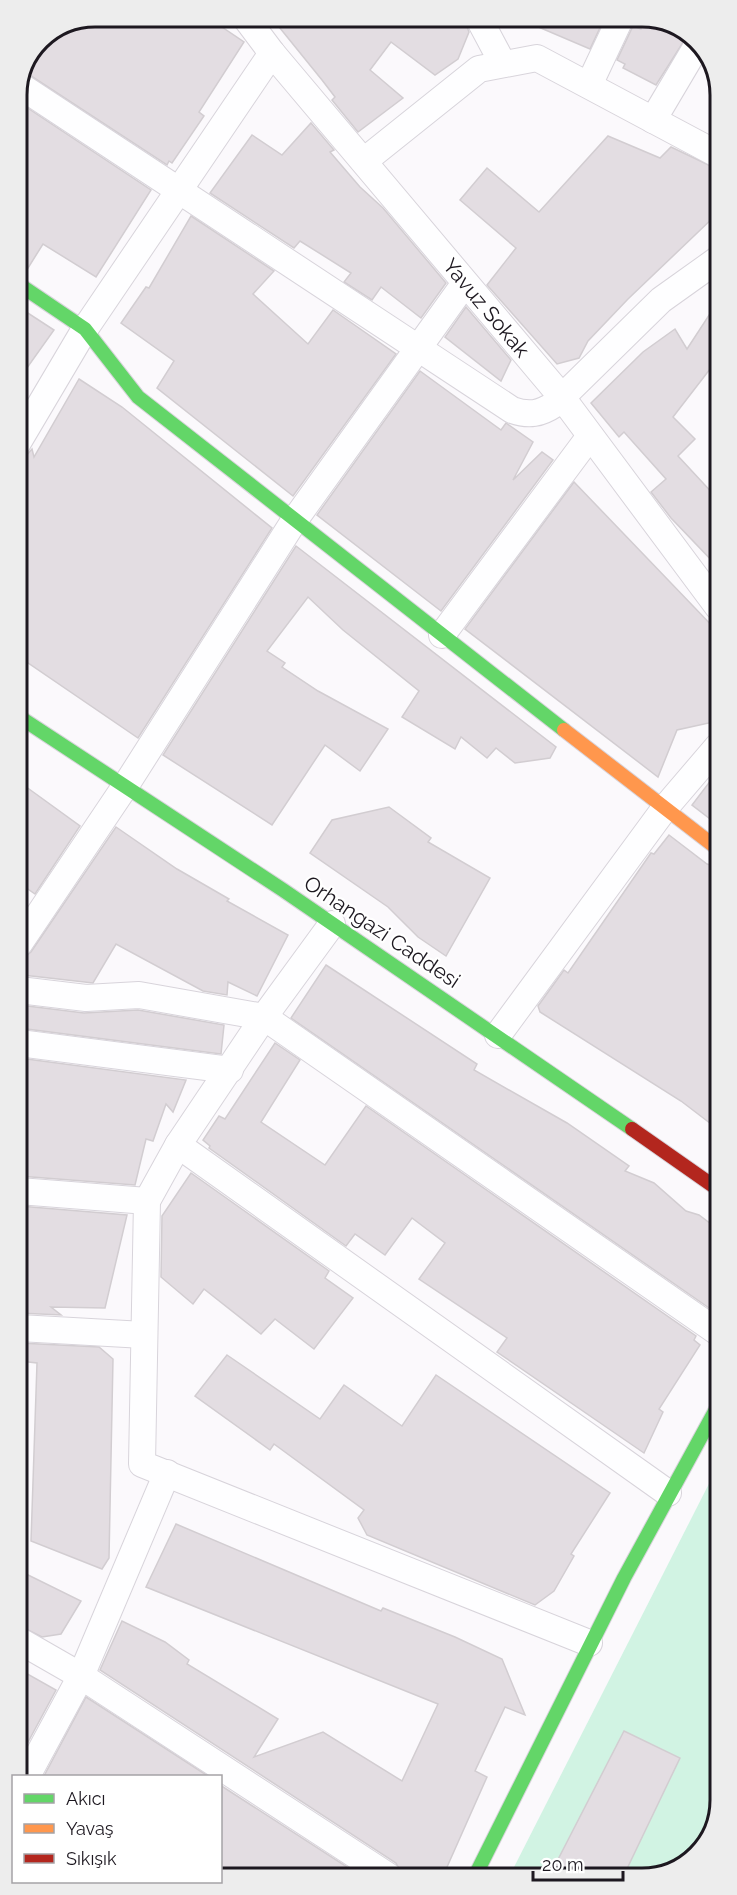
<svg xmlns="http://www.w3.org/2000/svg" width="737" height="1895" viewBox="0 0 737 1895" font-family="Raleway,sans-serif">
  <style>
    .green { fill: #d1f3e3 }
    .building { fill: #e3dde2; stroke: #d2cdd1; stroke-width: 1.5 }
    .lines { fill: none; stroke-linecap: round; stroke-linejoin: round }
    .street-casing { stroke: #d8d4db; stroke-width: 28 }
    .fast-casing { stroke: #d8d4db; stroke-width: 16 }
    .slow-casing { stroke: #d8d4db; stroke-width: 16 }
    .jam-casing { stroke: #d8d4db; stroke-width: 16 }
    .street { stroke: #fefeff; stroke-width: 26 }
    .fast { stroke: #63d668; stroke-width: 14 }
    .slow { stroke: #ff974d; stroke-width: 14 }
    .jam { stroke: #b3261e; stroke-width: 14 }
    .labels { text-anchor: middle; stroke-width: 4.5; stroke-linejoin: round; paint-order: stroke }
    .street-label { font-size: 21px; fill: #1d1820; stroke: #fff }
    .rim { fill: none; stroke: #1d1820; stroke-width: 3 }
  </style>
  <rect width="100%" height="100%" fill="#fbf9fc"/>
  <!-- green -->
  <path class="green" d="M720,1462V1800L704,1847L667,1874L510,1875Z"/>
  <!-- building -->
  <g class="building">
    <path d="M95,16L207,17L244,42L199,112L204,116L172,163L169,161L167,165L25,72L40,39Z"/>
    <path d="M271,17H463L469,32L458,59L435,75L391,42L370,70L403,98L358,132L332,100L335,97L322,80Z"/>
    <path d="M515,17H605L590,49Z"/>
    <path d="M647,17L689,33L656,85L623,68L625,64L617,60L633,26L641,29Z"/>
    <path d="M17,101L151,190L96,277L43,244L28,268L17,264Z"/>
    <path d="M311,123L334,150L330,152L360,187L383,208L446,283L421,318L381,287L372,300L344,282L351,273L300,241L294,248L210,193L252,135L282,155Z"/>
    <path d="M608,136L660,158L671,147L717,169V214L628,299L588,341L579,358L557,364L487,285L516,248L460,200L487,168L539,212Z"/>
    <path d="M191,216L274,271L253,294L308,344L333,310L396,354L293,496L157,388L174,361L121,323L146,287L149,288Z"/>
    <path d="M717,303V360L673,417L695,439L678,456L717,498L718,567L671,518L651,492L666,479L624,432L619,437L591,403L643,352L675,329L687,349Z"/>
    <path d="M17,306L54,330L17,382Z"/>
    <path d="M466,307L511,360L501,381L445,337Z"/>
    <path d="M420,371L501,430L506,423L533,442L513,480L542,452L553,460L441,611L317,515Z"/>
    <path d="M79,379L122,407L272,528L138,738L18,656L17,459L25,457L32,449L34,457Z"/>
    <path d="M574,482L718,632V721L677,730L658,777L465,629Z"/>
    <path d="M296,546L556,747L550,758L515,763L496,748L487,758L461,737L455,749L402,717L419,691L343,630L308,597L267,651L285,663L282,667L318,691L388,729L360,771L325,745L272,825L163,755Z"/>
    <path d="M718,771V825L692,805Z"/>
    <path d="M18,781L80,826L35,894L18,882Z"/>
    <path d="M389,807L431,838L428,842L490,878L446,956L418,937L388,907L310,853L332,820Z"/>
    <path d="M116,827L177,869L229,899L227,901L288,935L257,996L228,982L227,995L203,991L116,944L93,983L23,975L24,970L19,967V961L31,952Z"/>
    <path d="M669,835L707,864L718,867L719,1130L681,1101L540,1012L538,1006L564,970L568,973L651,853L654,854Z"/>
    <path d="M326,965L477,1064L474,1070L567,1123L629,1166L625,1171L654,1183L686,1211L699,1215L719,1230V1297L712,1310L291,1018Z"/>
    <path d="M19,1005L84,1013L138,1010L224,1025L221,1054L19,1028Z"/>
    <path d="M275,1043L300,1060L261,1122L325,1165L366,1106L696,1336L694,1340L700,1345L659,1409L663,1412L644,1453L497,1352L507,1338L419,1279L445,1243L412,1218L385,1255L355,1234L346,1246L209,1148L210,1146L203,1140L219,1116L225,1119Z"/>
    <path d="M19,1058L186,1080L173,1112L166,1104L153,1141L146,1139L135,1185L19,1176Z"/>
    <path d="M191,1173L329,1271L325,1278L353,1298L314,1349L275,1319L261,1334L204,1289L193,1304L161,1277L162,1216Z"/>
    <path d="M19,1206L127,1215L105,1308L51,1307L61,1315L19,1313Z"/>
    <path d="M19,1343L99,1347L113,1359L109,1558L102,1569L31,1541L37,1363L20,1361Z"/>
    <path d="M227,1355L320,1419L344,1385L402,1426L436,1375L610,1493L571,1554L574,1556L554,1591L535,1605L367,1535L358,1518L364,1510L274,1444L270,1450L195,1396Z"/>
    <path d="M176,1524L381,1611L383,1608L455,1637L502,1659L525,1715L505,1707L475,1771L487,1777L443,1876H403L396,1863L100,1670L122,1621L165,1642L189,1660L187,1664L278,1719L254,1757L323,1732L402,1781L438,1704L146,1587Z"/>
    <path d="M20,1571L81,1601L61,1634L42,1637L20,1626Z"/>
    <path d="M20,1658L27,1662L22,1671L56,1690L20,1757Z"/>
    <path d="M86,1697L208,1776H44Z"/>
    <path d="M624,1731L680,1758L624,1875H550Z"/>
    <path d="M220,1785L361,1876L220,1877Z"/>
  </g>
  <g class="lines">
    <defs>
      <g id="street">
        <path d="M245,17L272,53L561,396L718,607"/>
        <path d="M478,17L503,64"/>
        <path d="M19,85L512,410C529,416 540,414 555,404L661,300L717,260"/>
        <path d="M589,85L621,17"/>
        <path d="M653,120L698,44"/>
        <path d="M364,161L479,69L537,58L717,154"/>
        <path d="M17,444L85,329L272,53"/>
        <path d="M442,635L590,436"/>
        <path d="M332,924L264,1017L178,1145L668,1493"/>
        <path d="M19,944L126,785L294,521L465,283"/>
        <path d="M19,990L86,998L139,995L264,1017L719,1333"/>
        <path d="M498,1035L665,808L718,746"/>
        <path d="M19,1043L230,1070"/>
        <path d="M178,1145L147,1201L142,1464L589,1643"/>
        <path d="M19,1191L147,1201"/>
        <path d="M19,1328L144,1335"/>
        <path d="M20,1641L81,1676L167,1473"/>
        <path d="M27,1776L81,1676L388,1876"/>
      </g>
      <g id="fast">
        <path d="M17,283L85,329L138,397L564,730"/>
        <path d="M18,716L283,890L632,1129"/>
        <path d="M475,1876L624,1578L720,1402"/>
      </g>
      <path id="slow" d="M564,730L718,849"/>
      <path id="jam" d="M632,1129L719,1190"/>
    </defs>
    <!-- street casing -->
    <use href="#street" class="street-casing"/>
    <!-- fast casing -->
    <use href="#fast" class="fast-casing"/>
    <!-- slow casing -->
    <use href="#slow" class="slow-casing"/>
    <!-- jam casing -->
    <use href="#jam" class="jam-casing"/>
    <!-- street -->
    <use href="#street" class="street"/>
    <!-- fast -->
    <use href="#fast" class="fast"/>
    <!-- slow -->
    <use href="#slow" class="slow"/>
    <!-- jam -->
    <use href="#jam" class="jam"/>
  </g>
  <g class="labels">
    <!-- street labels -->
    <g class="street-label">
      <text transform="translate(486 308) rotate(50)" y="7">Yavuz Sokak</text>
      <text transform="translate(382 932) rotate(34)" y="7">Orhangazi Caddesi</text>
    </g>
  </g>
  <!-- crop -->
  <path d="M0 0H737V1895H0ZM95 27H642A68 68 0 0 1 710 95V1800A68 68 0 0 1 642 1868H95A68 68 0 0 1 27 1800V95A68 68 0 0 1 95 27Z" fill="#ededed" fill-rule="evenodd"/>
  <path class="rim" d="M95 27H642A68 68 0 0 1 710 95V1800A68 68 0 0 1 642 1868H95A68 68 0 0 1 27 1800V95A68 68 0 0 1 95 27Z"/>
  <!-- legend -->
  <rect x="12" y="1775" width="210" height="108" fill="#ffffff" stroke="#a5a3a6" stroke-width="1.5"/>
  <rect x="24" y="1794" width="30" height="9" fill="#63d668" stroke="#a5a3a6" stroke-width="1.5"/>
  <text x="66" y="1805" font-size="18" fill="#1d1820">Akıcı</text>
  <rect x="24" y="1824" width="30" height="9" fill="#ff974d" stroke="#a5a3a6" stroke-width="1.5"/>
  <text x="66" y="1835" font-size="18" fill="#1d1820">Yavaş</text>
  <rect x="24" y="1854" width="30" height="9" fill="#b3261e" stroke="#a5a3a6" stroke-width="1.5"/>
  <text x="66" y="1865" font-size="18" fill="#1d1820">Sıkışık</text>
  <!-- scale -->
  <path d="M533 1871v9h90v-9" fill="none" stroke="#1d1820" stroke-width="3"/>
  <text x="542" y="1871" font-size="18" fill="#1d1820" stroke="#ffffff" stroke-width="4.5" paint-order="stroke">20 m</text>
</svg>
